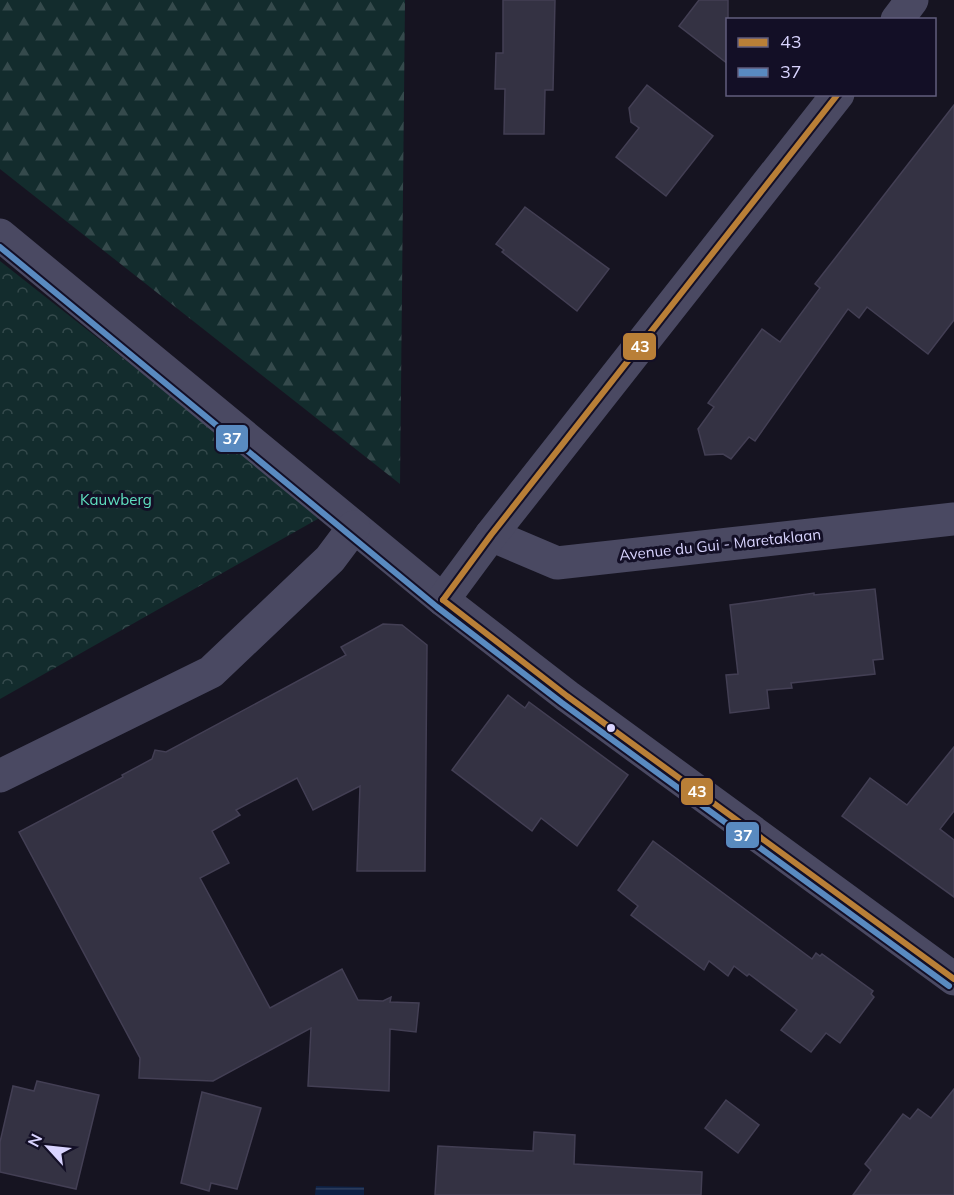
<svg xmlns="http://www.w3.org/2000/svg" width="954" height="1195" viewBox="0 0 954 1195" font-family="Mulish,sans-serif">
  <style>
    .forest { fill: url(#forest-firs) }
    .park { fill: url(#park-crowns) }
    .water { fill: url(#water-rules) }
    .building { fill: #343243; stroke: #433f54; stroke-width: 1.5 }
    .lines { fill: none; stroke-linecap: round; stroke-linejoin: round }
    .minor { stroke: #4a4962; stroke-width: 33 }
    .bus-1-casing { stroke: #130f26; stroke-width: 10 }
    .bus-2-casing { stroke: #130f26; stroke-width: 10 }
    .bus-1 { stroke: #b97f37; stroke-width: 6 }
    .bus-2 { stroke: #598ac0; stroke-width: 6 }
    .bus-dot { fill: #d9d4ff; stroke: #130f26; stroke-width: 2 }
    .labels { text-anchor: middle; stroke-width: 6; stroke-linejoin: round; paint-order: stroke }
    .park-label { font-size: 15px; fill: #5fe0c0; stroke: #130f26 }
    .street-label { font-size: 15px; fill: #d9d4ff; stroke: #130f26 }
    .line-badge { stroke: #130f26; stroke-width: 2 }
    .badge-label { font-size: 16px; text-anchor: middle; font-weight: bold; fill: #fff }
  </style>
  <defs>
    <pattern id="forest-firs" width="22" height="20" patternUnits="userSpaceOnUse" patternTransform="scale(1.5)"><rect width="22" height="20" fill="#132c2d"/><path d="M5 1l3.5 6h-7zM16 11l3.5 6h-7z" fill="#354a4c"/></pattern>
    <pattern id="park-crowns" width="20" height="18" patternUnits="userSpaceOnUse" patternTransform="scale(1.5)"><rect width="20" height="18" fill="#132c2d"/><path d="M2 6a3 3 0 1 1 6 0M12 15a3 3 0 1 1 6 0" fill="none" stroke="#354a4c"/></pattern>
    <pattern id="water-rules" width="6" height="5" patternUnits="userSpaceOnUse" patternTransform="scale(1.5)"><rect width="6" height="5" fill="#0d2144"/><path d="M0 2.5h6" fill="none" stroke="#304060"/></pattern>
  </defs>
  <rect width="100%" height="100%" fill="#161421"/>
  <!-- forest -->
  <path class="forest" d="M0,0H405L400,484L0,169Z"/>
  <!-- park -->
  <path class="park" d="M0,261L323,516L0,699Z"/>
  <!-- water -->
  <path class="water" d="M316,1186L364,1187V1195H315Z"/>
  <!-- building -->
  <g class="building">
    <path d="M503,0H555L553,90H545L544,134H504L505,89H495L496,53H503Z"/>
    <path d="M699,0H728V64L679,26Z"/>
    <path d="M647,85L713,136L666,196L616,157L639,128L631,122L629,108Z"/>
    <path d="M954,105V320L928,354L867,307L859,318L848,309L755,441L749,437L731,459L723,454L705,455L698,429L714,407L708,403L762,329L780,342L820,288L815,284Z"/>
    <path d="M525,207L609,269L577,311L502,252L504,250L496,244Z"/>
    <path d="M875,589L883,659L873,660L875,674L791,683L792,688L767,690L769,708L730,713L726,675L738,674L730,605L814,593V595Z"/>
    <path d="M383,624L402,625L427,645L425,871H357L360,786L313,810L297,778L236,810L240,815L212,831L229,863L200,878L270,1008L342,969L358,1000L383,1001L391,997L390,1002L419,1003L416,1032L390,1029L389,1091L308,1086L311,1028L213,1081L139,1078L140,1058L19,832L123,777L122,775L152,759L155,750L166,752L346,655L341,647Z"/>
    <path d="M508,695L525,708L529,702L628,775L577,846L541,818L532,831L452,770Z"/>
    <path d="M954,747V811L940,829L954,840V897L842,816L870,778L907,805Z"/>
    <path d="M653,841L812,959L816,953L820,956L822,954L873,991L871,994L874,997L840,1043L826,1033L811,1052L781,1030L797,1010L749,974L747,976L734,966L728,976L709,961L704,970L631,915L638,906L618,890Z"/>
    <path d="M37,1081L99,1095L76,1189L0,1172V1142L13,1086L34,1091Z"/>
    <path d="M954,1089V1195H853L871,1170L865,1164L903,1114L910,1119L918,1109L931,1118Z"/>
    <path d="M202,1092L261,1108L237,1189L211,1183L209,1191L181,1183Z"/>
    <path d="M726,1100L759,1125L738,1153L705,1128Z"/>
    <path d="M534,1132L575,1135L574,1164L702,1172L701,1195H435L438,1146L533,1151Z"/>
  </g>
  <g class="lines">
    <!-- minor -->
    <g class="minor">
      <path d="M897,20L912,0"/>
      <path d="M0,235L443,600L567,696L954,979"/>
      <path d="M491,535L557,563L954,519"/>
      <path d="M443,600L491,535L838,94"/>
      <path d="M0,776L211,672L330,559L354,527"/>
    </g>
    <defs>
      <g id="bus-1">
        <path d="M443,600L491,535L838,94"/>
        <path d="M443,600L567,696L954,979"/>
      </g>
      <path id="bus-2" d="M0,247L437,607L562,703L949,986"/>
    </defs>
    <!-- bus-1 casing -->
    <use href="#bus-1" class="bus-1-casing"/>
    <!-- bus-2 casing -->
    <use href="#bus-2" class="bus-2-casing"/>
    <!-- bus-1 -->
    <use href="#bus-1" class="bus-1"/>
    <!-- bus-2 -->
    <use href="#bus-2" class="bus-2"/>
  </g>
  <!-- markers -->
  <circle class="bus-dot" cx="611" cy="728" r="5"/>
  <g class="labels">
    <!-- park labels -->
    <g class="park-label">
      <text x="116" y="505">Kauwberg</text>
    </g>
    <!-- street labels -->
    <g class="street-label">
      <text transform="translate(720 545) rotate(-6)" y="5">Avenue du Gui - Maretaklaan</text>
    </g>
  </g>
  <g class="line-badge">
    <rect x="622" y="332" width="35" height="29" rx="6" fill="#b97f37"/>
    <rect x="215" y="424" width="34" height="29" rx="6" fill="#598ac0"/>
    <rect x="680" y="777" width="34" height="29" rx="6" fill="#b97f37"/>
    <rect x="725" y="821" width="35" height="28" rx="6" fill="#598ac0"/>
  </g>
  <g class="badge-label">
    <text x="640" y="352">43</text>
    <text x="232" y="444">37</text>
    <text x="697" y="797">43</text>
    <text x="743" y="841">37</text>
  </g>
  <!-- legend -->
  <rect x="726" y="18" width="210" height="78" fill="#130f26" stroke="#625e7d" stroke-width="1.5"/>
  <rect x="738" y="38" width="30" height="9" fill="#b97f37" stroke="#625e7d" stroke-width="1.5"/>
  <text x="780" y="48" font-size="18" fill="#d9d4ff">43</text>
  <rect x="738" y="68" width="30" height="9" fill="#598ac0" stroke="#625e7d" stroke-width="1.5"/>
  <text x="780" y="78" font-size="18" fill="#d9d4ff">37</text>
  <!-- north arrow -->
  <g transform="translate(48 1147) rotate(297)" stroke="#130f26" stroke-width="4.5" paint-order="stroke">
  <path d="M0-4.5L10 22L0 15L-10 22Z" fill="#d9d4ff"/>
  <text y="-9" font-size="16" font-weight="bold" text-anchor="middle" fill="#d9d4ff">N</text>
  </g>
</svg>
